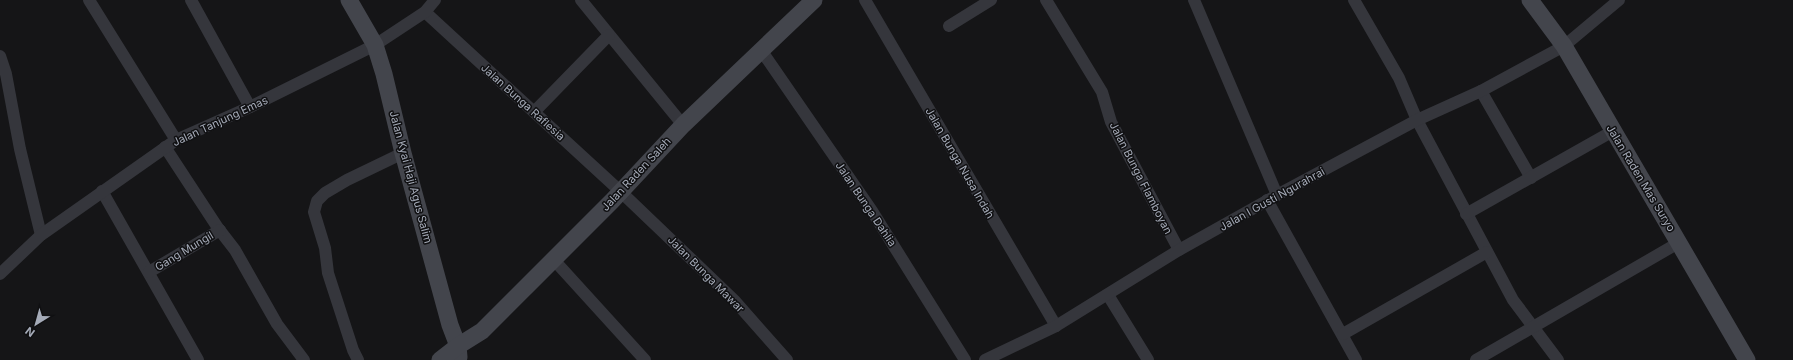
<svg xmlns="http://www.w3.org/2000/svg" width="1793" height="360" viewBox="0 0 1793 360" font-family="Inter,sans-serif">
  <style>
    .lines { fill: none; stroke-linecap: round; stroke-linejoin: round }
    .street { stroke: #35363c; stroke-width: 12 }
    .secondary { stroke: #43454c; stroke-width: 17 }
    .labels { text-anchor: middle; stroke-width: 3; stroke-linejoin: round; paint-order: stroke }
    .street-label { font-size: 11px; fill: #a5abb8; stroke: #101012 }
  </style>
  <rect width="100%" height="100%" fill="#151517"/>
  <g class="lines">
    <!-- street -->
    <g class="street">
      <path d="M89,0L176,140"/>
      <path d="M191,0L250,107"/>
      <path d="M581,0L683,125"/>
      <path d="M865,0L1056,326"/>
      <path d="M1046,0L1102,92L1111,122L1179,250"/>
      <path d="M1194,0L1277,195"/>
      <path d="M1354,0L1399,78L1417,120L1513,300L1558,360"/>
      <path d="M425,12L620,191L734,300L787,360"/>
      <path d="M949,26L991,0"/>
      <path d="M761,50L872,211L965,360"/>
      <path d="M0,56L6,74L20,149L41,235"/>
      <path d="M1481,91L1531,178"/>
      <path d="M534,112L609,35"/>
      <path d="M165,147L218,228L235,250L277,324L304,360"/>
      <path d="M102,191L198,360"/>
      <path d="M1267,200L1356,360"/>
      <path d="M1466,214L1613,131"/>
      <path d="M554,260L645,360"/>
      <path d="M149,272L220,230"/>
      <path d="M0,274L41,235L176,140L250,107L375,45L425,12L435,0"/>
      <path d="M1108,295L1148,360"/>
      <path d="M1343,334L1487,252"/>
      <path d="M358,360L353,350L328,273L325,248L314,212L317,201L325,193L347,180L403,153"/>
      <path d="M985,360L1056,326L1179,250L1277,195L1417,120L1481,91L1564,46L1619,0"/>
      <path d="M1476,360L1680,242"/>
    </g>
    <!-- secondary -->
    <g class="secondary">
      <path d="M349,0L375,45L384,74L403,153L450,325L458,346L459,357"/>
      <path d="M1530,0L1564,46L1747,360"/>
      <path d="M440,360L458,346L482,331L612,201L683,125L814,0"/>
    </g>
  </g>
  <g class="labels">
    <!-- street labels -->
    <g class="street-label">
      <text transform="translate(523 102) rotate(42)" y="4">Jalan Bunga Raflesia</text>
      <text transform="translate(220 121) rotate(-25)" y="4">Jalan Tanjung Emas</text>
      <text transform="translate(960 163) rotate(60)" y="4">Jalan Bunga Nusa Indah</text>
      <text transform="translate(636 174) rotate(-47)" y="4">Jalan Raden Saleh</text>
      <text transform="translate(411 177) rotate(75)" y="4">Jalan Kyai Haji Agus Salim</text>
      <text transform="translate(1141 178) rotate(63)" y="4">Jalan Bunga Flamboyan</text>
      <text transform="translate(1641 178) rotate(59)" y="4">Jalan Raden Mas Suryo</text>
      <text transform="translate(1272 199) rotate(-29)" y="4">Jalan I Gusti Ngurahrai</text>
      <text transform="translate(866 204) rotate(56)" y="4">Jalan Bunga Dahlia</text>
      <text transform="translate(184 251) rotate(-31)" y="4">Gang Mungil</text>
      <text transform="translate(706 274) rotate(45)" y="4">Jalan Bunga Mawar</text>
    </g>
  </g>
  <!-- north arrow -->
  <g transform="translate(36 324) rotate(217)" stroke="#101012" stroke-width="3" paint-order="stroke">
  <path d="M0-3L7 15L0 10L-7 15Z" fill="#a5abb8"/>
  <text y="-6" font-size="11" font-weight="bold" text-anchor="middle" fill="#a5abb8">N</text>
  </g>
</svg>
